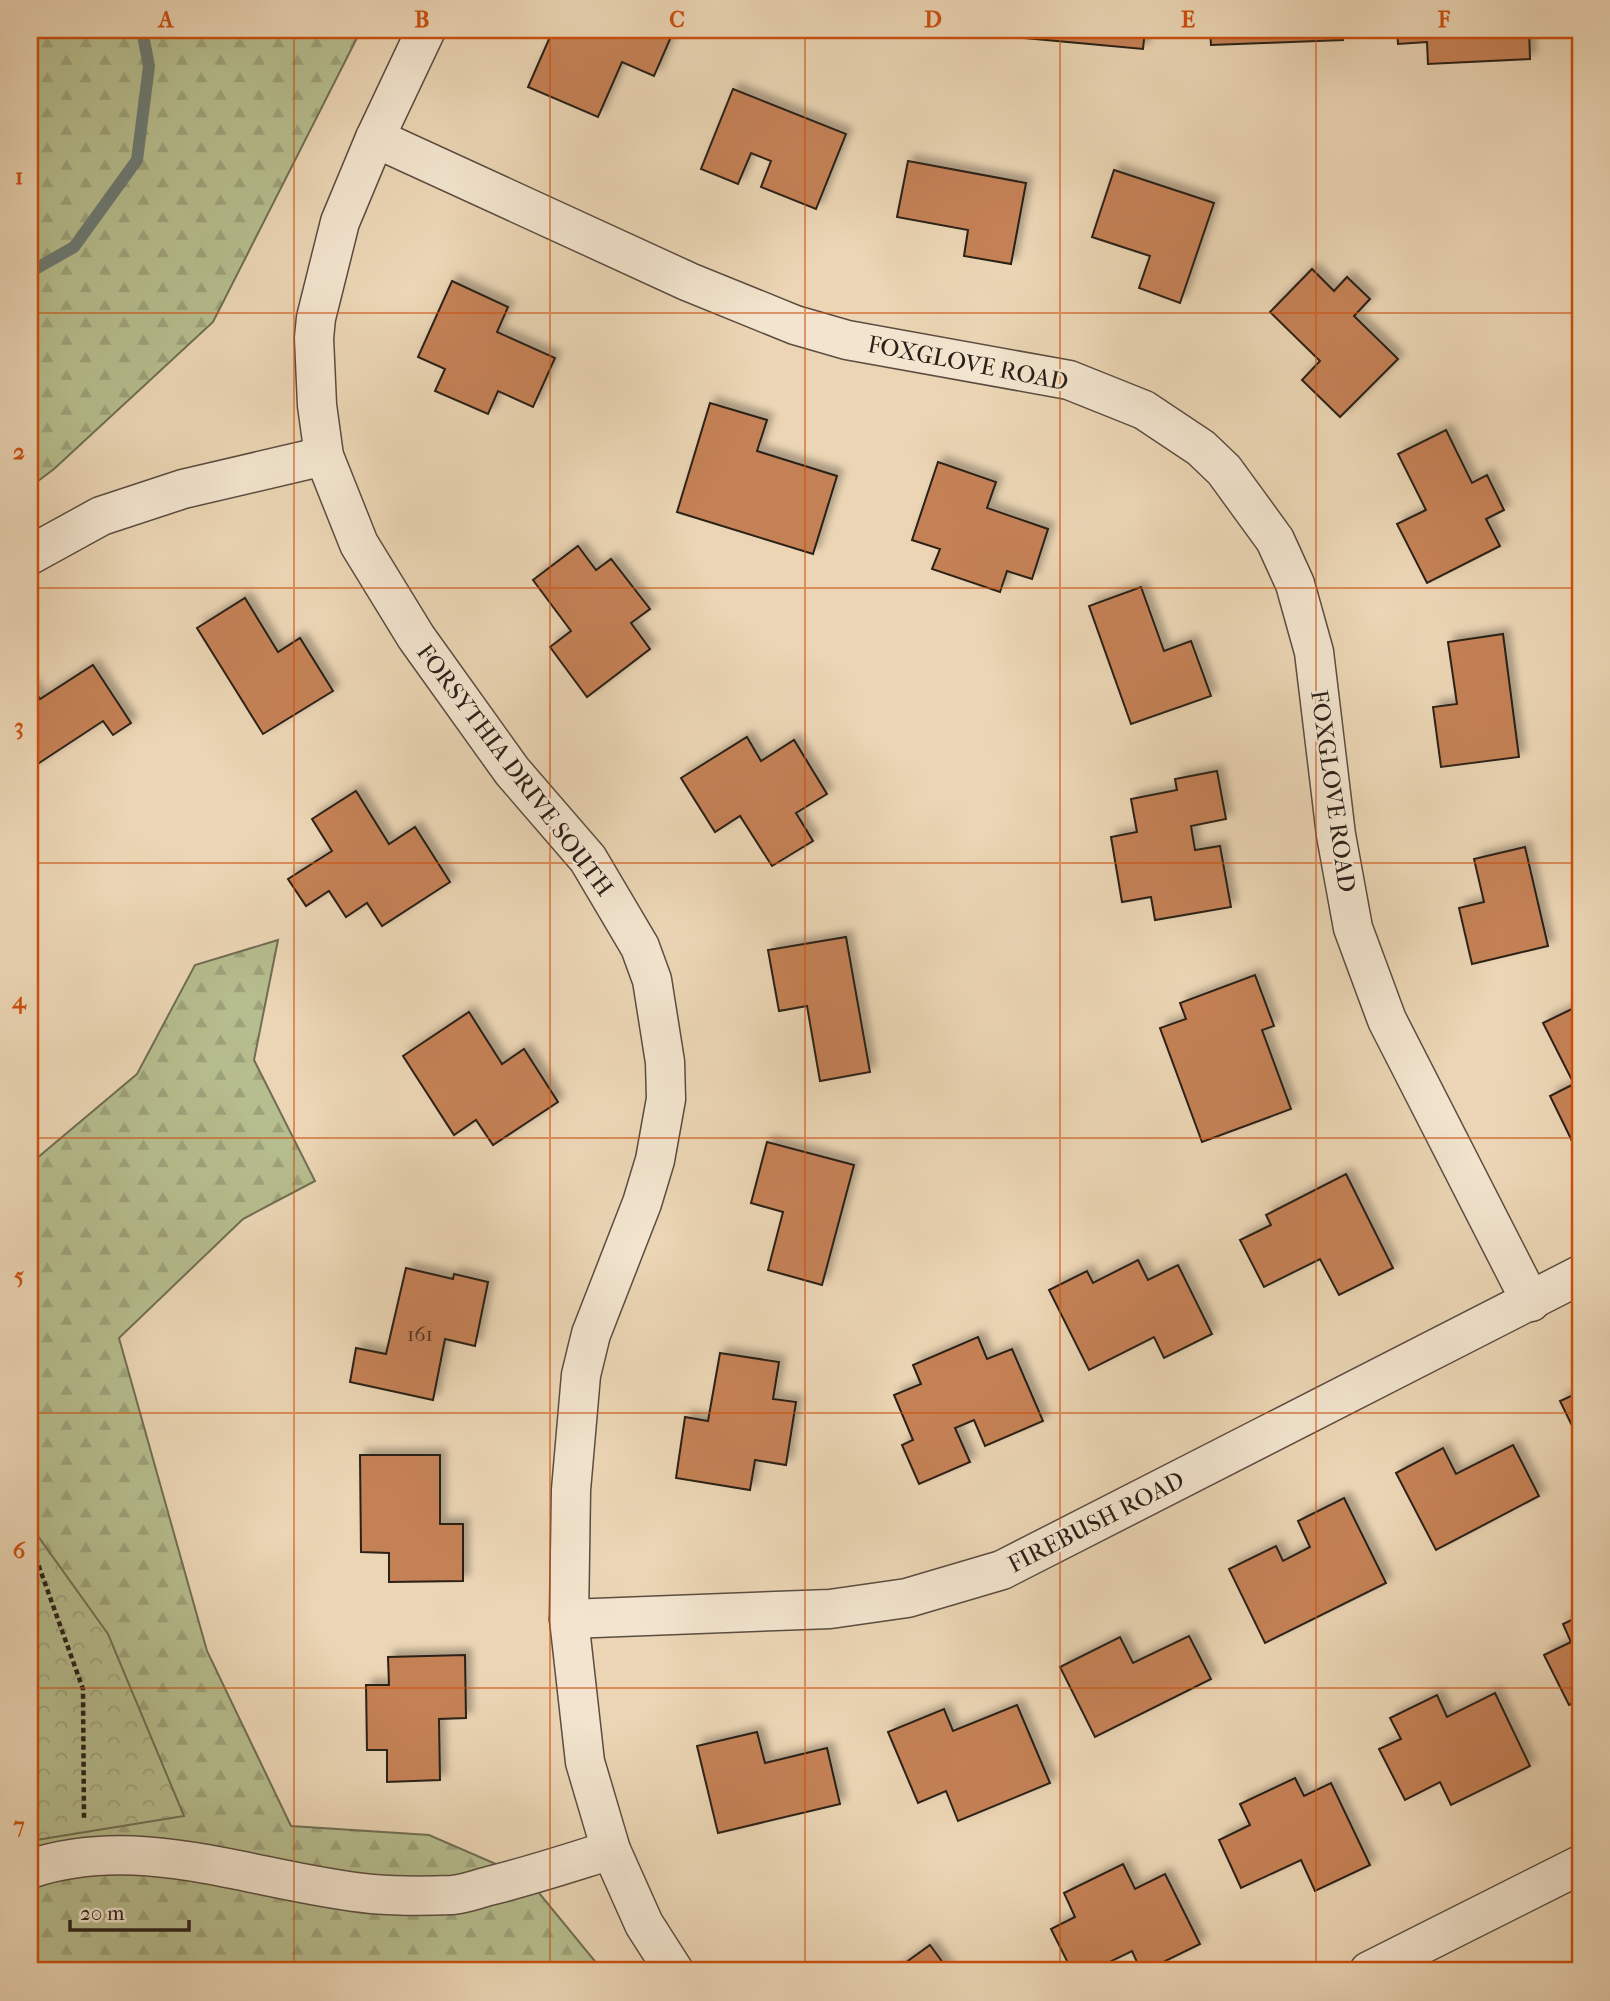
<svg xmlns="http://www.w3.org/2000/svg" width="1610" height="2001" viewBox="0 0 1610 2001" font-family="'IM FELL French Canon',serif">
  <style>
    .forest { fill: url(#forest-firs); stroke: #706e54; stroke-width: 2 }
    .park { fill: url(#park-crowns); stroke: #706e54; stroke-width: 2 }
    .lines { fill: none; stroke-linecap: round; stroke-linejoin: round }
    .stream { stroke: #6c7b74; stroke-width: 12 }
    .building { fill: #c58156; stroke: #2b2019; stroke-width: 2; filter: url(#shadow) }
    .minor-casing { stroke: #5b4d40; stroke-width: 41 }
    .path { stroke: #2b2019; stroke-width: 4.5; stroke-dasharray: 5 3.5; stroke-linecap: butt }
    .minor { stroke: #f2e4ce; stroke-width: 38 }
    .grid { fill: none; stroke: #cc500e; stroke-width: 2; stroke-opacity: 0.55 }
    .labels { text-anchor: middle; stroke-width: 5; stroke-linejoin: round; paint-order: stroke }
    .number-label { font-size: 21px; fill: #523828 }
    .street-label { font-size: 24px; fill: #2b2019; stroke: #f2e4ce }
    .neatline { fill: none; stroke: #cc500e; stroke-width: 2.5 }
    .grid-label { font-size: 23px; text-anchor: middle; font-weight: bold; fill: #cc500e }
  </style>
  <defs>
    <pattern id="forest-firs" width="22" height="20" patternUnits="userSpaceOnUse" patternTransform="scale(1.75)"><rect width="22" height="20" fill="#b6bd8e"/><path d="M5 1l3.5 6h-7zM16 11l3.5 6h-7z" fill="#9da27a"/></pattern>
    <pattern id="park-crowns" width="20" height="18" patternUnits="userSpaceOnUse" patternTransform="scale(1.75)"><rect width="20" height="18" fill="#b6bd8e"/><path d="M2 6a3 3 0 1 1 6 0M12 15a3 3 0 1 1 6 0" fill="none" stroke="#9da27a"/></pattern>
    <filter id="shadow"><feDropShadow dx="6" dy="-6" stdDeviation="3.5" flood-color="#0004"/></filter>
  </defs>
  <rect width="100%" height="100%" fill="#ebd5b4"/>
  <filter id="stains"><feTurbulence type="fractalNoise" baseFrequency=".00286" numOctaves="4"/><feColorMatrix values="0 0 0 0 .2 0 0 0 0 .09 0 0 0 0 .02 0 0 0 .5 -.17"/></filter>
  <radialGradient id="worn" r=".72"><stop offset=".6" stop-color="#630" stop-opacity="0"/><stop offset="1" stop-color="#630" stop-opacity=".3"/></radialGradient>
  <!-- forest -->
  <g class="forest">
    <path d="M30,30H361L213,322L54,469L30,487Z"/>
    <path d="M278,940L254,1060L315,1181L243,1219L119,1338L207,1651L291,1826L429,1835L526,1877L603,1971H30V1164L137,1074L195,965Z"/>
  </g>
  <!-- park -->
  <path class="park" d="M30,1525L108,1634L184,1816L30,1841Z"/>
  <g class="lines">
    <!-- stream -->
    <path class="stream" d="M30,272L74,247L137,160L149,66L142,30"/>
  </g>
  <!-- building -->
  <g class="building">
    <path d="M553,30H674L654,76L622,62L598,117L528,87Z"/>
    <path d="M1015,30H1145L1143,49L1014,37Z"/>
    <path d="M1210,30H1343V40L1211,45Z"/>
    <path d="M1397,30H1529L1530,59L1428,64L1427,42L1398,44Z"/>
    <path d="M733,89L846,134L816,209L761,187L771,161L751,153L738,184L701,169Z"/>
    <path d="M908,161L1026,183L1011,264L964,256L968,230L897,217Z"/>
    <path d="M1114,170L1214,203L1180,303L1139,288L1150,256L1092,237Z"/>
    <path d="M1312,269L1334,291L1347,277L1370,299L1354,316L1398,359L1340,417L1302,380L1320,361L1270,312Z"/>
    <path d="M452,281L508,307L497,332L555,358L533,407L498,391L488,414L435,391L445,369L418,357Z"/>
    <path d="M710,403L767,420L757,451L837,476L813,554L677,512Z"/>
    <path d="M1446,430L1472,483L1487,475L1504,510L1486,519L1500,546L1427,583L1397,524L1426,510L1398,454Z"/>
    <path d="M938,462L996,482L987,508L1048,529L1032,579L1007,571L1000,592L932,569L940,549L912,540Z"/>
    <path d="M578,546L596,570L611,559L650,609L631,623L650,649L587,697L550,647L571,631L533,580Z"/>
    <path d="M1141,587L1164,651L1191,641L1211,696L1131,724L1089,606Z"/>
    <path d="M245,598L278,652L300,638L333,691L263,734L197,628Z"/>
    <path d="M1503,634L1519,757L1441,767L1433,707L1457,704L1448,642Z"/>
    <path d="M93,665L131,723L113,735L103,721L30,769V683L40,699Z"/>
    <path d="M747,737L761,761L794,740L827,794L796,813L813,841L772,866L740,816L715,832L681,778Z"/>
    <path d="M1217,771L1226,819L1191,826L1195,850L1220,846L1231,907L1155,920L1151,897L1122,902L1111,837L1137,832L1131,799L1177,790L1175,779Z"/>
    <path d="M356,791L389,844L415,827L450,882L382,926L367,903L346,917L329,891L306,906L288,879L332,851L312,819Z"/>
    <path d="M1525,847L1548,946L1472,964L1459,908L1484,902L1474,859Z"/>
    <path d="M846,937L870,1072L820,1081L807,1006L779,1011L768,950Z"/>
    <path d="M1255,975L1274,1026L1262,1030L1291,1109L1202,1142L1160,1028L1186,1019L1180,1003Z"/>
    <path d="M1580,1005V1144L1575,1147L1550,1096L1574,1084L1543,1023Z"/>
    <path d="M469,1012L502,1064L524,1049L558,1102L493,1145L476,1120L454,1135L403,1056Z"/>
    <path d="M767,1142L854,1165L822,1285L768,1270L783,1212L751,1203Z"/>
    <path d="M1346,1174L1393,1268L1339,1295L1320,1259L1264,1287L1240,1240L1271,1225L1266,1215Z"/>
    <path d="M1138,1260L1148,1280L1178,1265L1212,1334L1164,1358L1154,1337L1089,1370L1049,1290L1087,1271L1093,1283Z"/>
    <path d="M406,1268L453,1279L454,1274L488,1282L475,1346L445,1339L433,1400L350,1382L356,1348L386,1354Z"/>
    <path d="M978,1337L987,1359L1012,1349L1043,1421L985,1446L974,1420L955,1428L970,1462L919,1484L902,1445L913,1440L894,1395L921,1384L913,1365Z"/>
    <path d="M720,1353L779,1362L773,1399L796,1402L786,1465L755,1460L750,1490L676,1478L685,1417L708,1421Z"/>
    <path d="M1580,1392V1442L1560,1401Z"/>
    <path d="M1513,1445L1539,1496L1436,1550L1396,1473L1443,1448L1456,1474Z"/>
    <path d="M360,1455H440V1524H463V1581L389,1582V1553L361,1552Z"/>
    <path d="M1344,1498L1386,1583L1265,1643L1229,1569L1276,1546L1283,1561L1310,1547L1298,1521Z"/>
    <path d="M1580,1616V1700L1569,1705L1544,1655L1571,1642L1563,1624Z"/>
    <path d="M1189,1636L1211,1679L1095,1737L1060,1667L1120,1637L1133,1663Z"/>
    <path d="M465,1655L466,1718L439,1719L440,1780L387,1782V1750H367L366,1685H389L388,1657Z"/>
    <path d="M1495,1693L1530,1766L1451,1805L1440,1782L1405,1800L1379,1749L1401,1739L1390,1718L1437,1695L1447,1717Z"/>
    <path d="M1017,1705L1050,1783L958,1821L946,1791L918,1803L888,1732L944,1709L953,1731Z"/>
    <path d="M757,1732L765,1763L827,1748L840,1804L718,1833L697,1746Z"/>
    <path d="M1295,1778L1304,1796L1331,1783L1370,1865L1315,1891L1301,1860L1241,1888L1219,1840L1250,1825L1240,1804Z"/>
    <path d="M1123,1864L1135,1889L1165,1874L1200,1944L1145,1971H1141L1132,1951L1091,1971H1072L1051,1929L1075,1917L1064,1893Z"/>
    <path d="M930,1945L949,1971H894Z"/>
  </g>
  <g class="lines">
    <defs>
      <g id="minor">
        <path d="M426,30L375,138L340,222L316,318L314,338L317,405L324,456L359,544L416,637L512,771L588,859L640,947L652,980L665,1062L666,1099L655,1160L642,1203L591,1334L581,1375L571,1490L569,1619L585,1762L611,1850L644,1924L674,1971"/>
        <path d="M375,138L689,282L795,325L847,340L1069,380L1144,410L1201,448L1224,470L1275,540L1295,584L1314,652L1336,835L1353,928L1387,1020L1531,1302"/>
        <path d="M30,555L101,516L183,489L324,456"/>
        <path d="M569,1619L830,1609L907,1598L1002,1570L1580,1275"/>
        <path d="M30,1869C144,1831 258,1883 372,1894C397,1896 426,1896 452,1895C466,1894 480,1888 493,1885C533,1875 572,1862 611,1850"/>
        <path d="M1369,1971L1580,1865"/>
      </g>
    </defs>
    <!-- minor casing -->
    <use href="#minor" class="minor-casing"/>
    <!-- path -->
    <path class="path" d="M30,1551L37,1561L83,1689L84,1820"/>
    <!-- minor -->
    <use href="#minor" class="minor"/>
  </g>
  <!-- grid -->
  <path class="grid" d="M294,30V1971M550,30V1971M805,30V1971M1060,30V1971M1316,30V1971M30,313H1580M30,588H1580M30,863H1580M30,1138H1580M30,1413H1580M30,1688H1580"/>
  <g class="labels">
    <!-- number labels -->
    <g class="number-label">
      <text x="420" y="1341">161</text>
    </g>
    <!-- street labels -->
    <g class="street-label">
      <text transform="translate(968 363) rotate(11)" y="8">FOXGLOVE ROAD</text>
      <text transform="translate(515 770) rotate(53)" y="8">FORSYTHIA DRIVE SOUTH</text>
      <text transform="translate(1333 791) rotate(82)" y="8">FOXGLOVE ROAD</text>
      <text transform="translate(1096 1522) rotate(-27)" y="8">FIREBUSH ROAD</text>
    </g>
  </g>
  <!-- margin -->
  <rect width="1610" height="2001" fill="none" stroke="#ebd5b4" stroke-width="77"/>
  <!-- scale -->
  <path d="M70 1920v10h119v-10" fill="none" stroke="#2b2019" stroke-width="3.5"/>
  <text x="80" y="1920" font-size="21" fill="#2b2019" stroke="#f2e4ce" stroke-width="5" paint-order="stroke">20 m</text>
  <rect x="38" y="38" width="1534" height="1924" class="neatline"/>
  <g class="grid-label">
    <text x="166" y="27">A</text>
    <text x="422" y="27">B</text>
    <text x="677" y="27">C</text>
    <text x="933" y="27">D</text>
    <text x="1188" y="27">E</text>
    <text x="1444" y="27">F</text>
    <text x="19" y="184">1</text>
    <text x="19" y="459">2</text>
    <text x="19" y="734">3</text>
    <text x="19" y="1008">4</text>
    <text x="19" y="1283">5</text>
    <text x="19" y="1558">6</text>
    <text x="19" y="1833">7</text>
  </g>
  <rect width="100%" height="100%" filter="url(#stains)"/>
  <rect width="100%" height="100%" fill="url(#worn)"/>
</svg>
